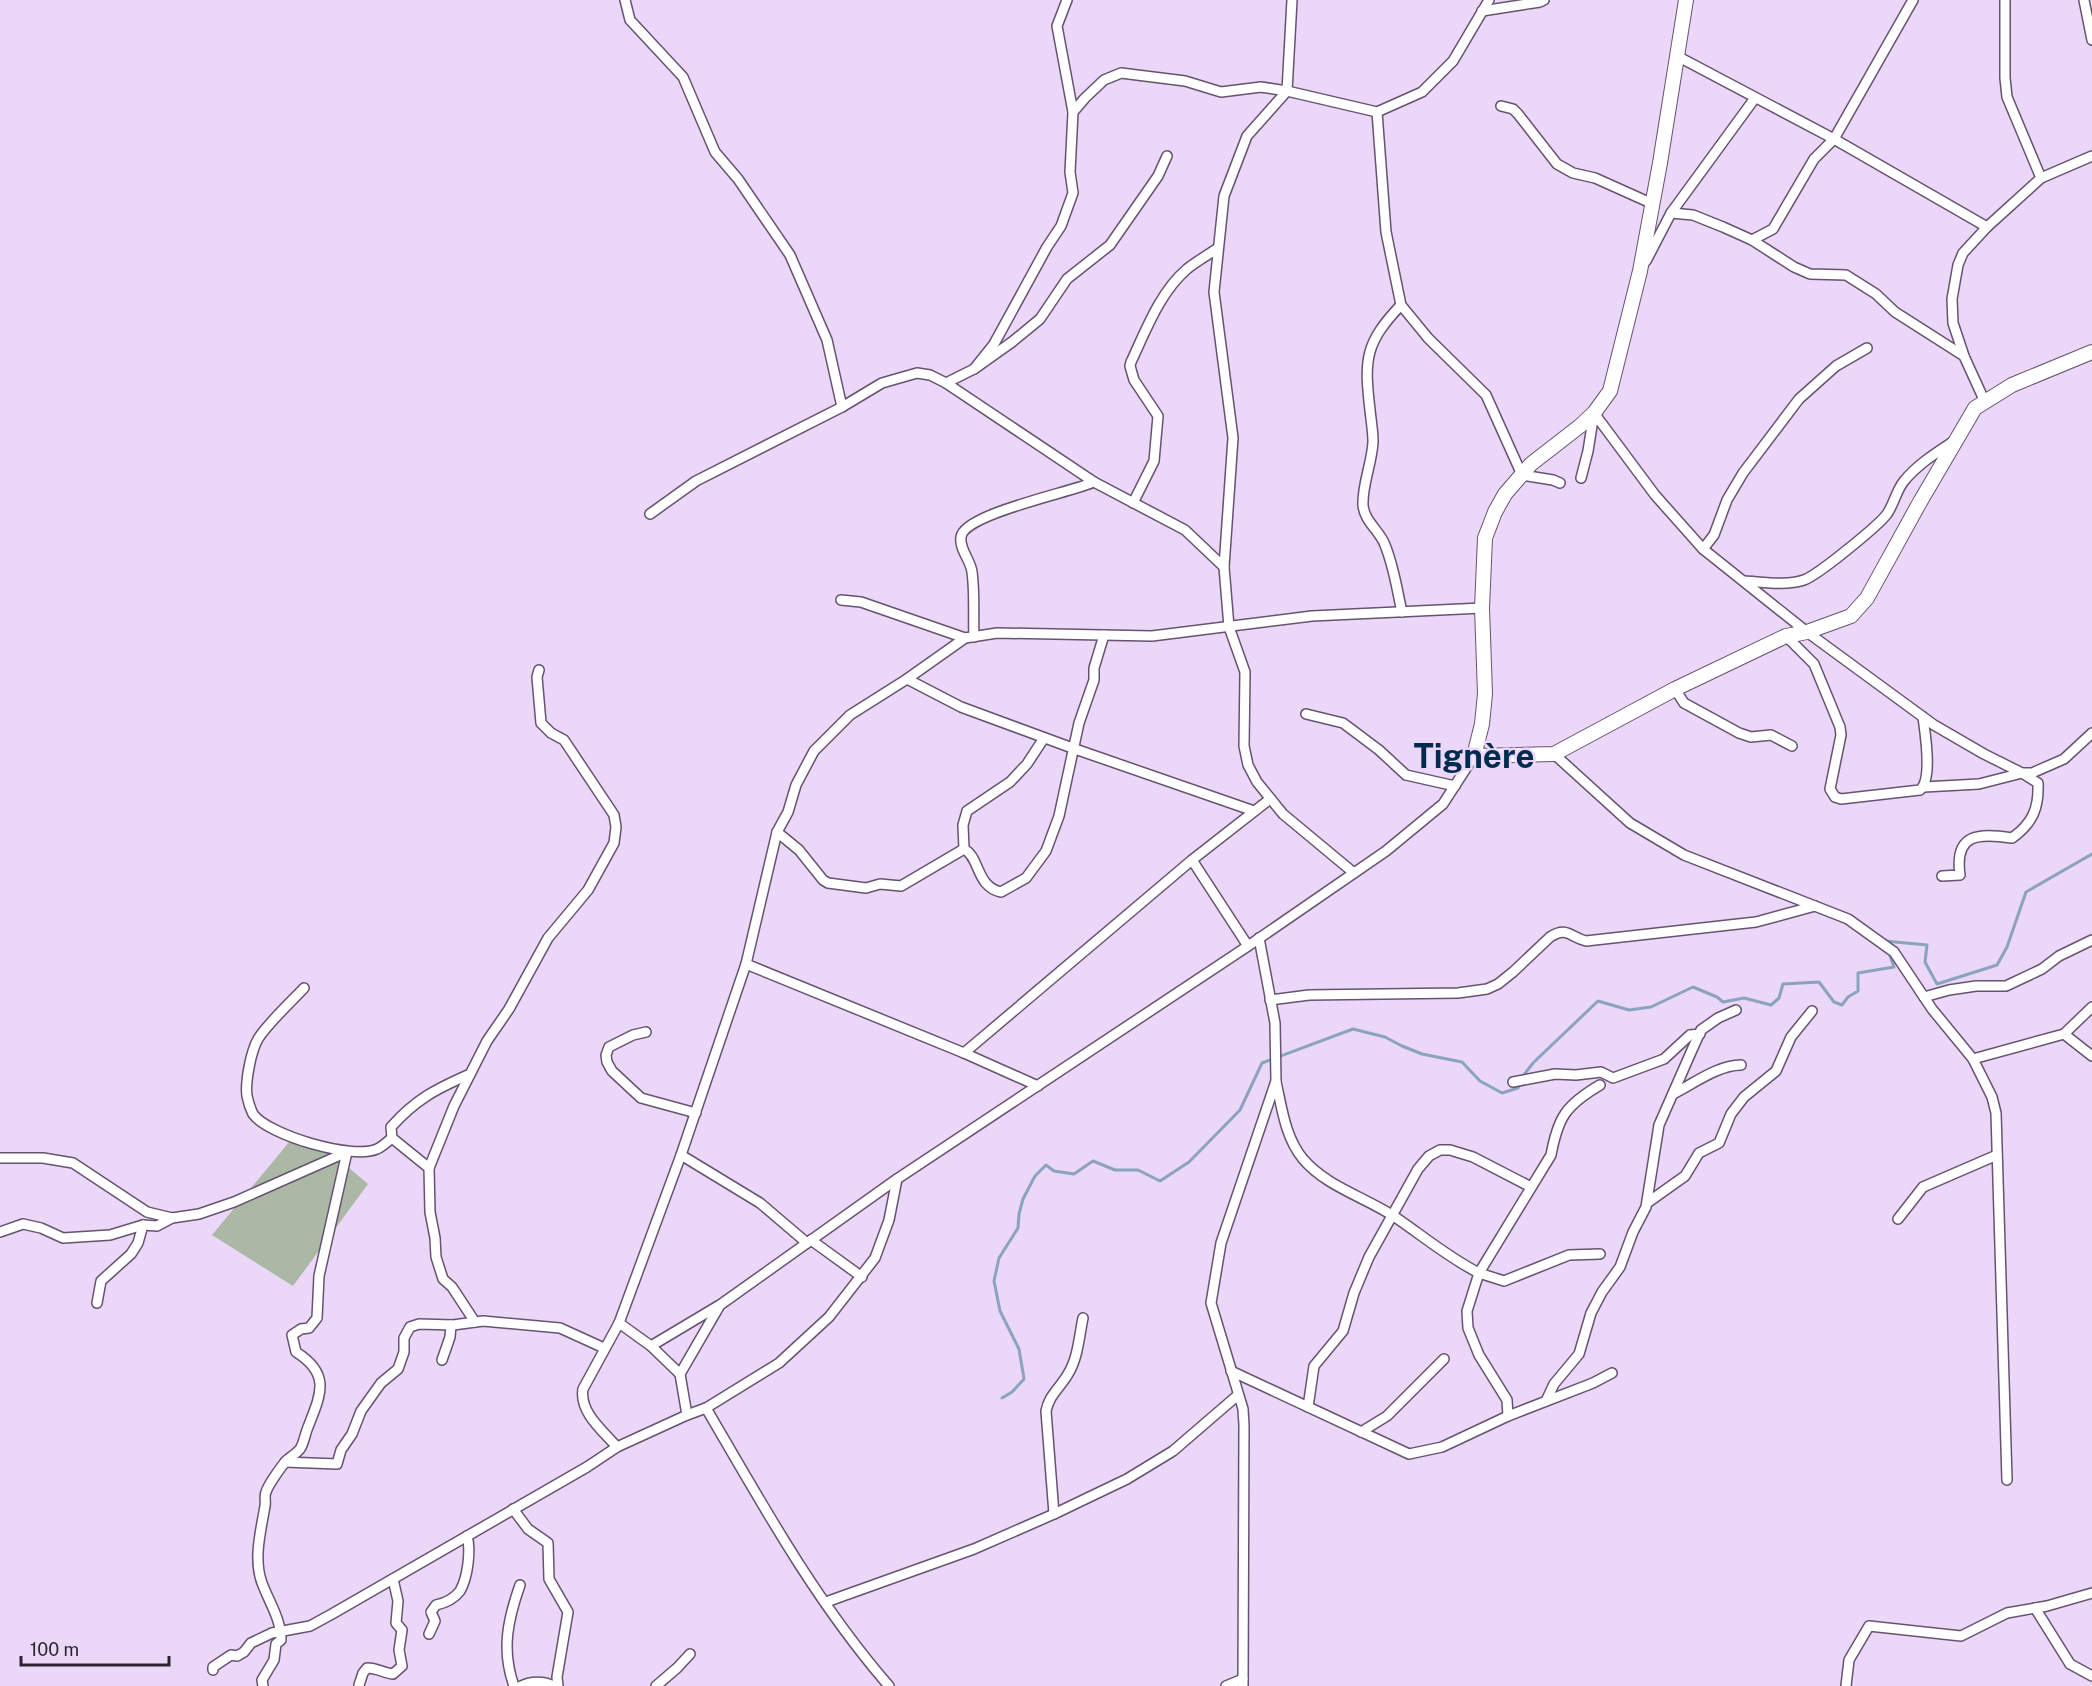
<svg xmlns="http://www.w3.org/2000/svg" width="2092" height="1686" viewBox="0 0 2092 1686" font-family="'Public Sans',sans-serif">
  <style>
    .green { fill: #aab8a5 }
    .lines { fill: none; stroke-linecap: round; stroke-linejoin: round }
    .stream { stroke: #8ba3bf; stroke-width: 3 }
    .minor-casing { stroke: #655370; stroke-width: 12 }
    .primary-casing { stroke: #655370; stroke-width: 16 }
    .minor { stroke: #fff; stroke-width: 9 }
    .primary { stroke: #fff; stroke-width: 14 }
    .labels { text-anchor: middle; stroke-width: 5; stroke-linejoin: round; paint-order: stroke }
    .town-label { font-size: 33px; font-weight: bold; fill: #002b4e; stroke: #ebd7f8 }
  </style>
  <rect width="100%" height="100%" fill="#ebd7f8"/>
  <!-- green -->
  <path class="green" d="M295,1135L310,1146L316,1140L368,1184L293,1286L212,1235Z"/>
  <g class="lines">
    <!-- stream -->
    <g class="stream">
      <path d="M1886,944L1885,941L1927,945L1925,962L1937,984L1997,965L2007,947L2026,892L2092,854"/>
      <path d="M1002,1398L1012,1392L1024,1379L1019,1349L1000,1311L994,1281L999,1258L1018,1228L1019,1214L1023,1199L1035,1176L1046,1165L1054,1171L1074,1174L1093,1161L1115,1170H1138L1160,1181L1189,1162L1240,1110L1262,1063L1353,1029L1385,1037L1402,1046L1422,1054L1462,1062L1480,1081L1502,1093L1518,1088L1523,1076L1533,1063L1598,1001L1629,1010L1651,1007L1693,987L1717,997L1723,1002L1744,998L1771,1005L1779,998L1783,984L1819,982L1834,1002L1842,1005L1848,997L1858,991V973L1894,967L1889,953"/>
    </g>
    <defs>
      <g id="minor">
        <path d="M625,0L630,20L683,77L715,152L738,179L790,255L827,340L842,407"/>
        <path d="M1067,0L1057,26L1073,112"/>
        <path d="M1292,0L1287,91L1247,136L1224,196L1214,292L1233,438L1224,567L1229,627L1245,672L1244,746L1248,765L1257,782L1283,814L1354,873"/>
        <path d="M2005,0V78L2007,97L2041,178"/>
        <path d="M2084,0L2092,40"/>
        <path d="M1482,11L1540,2L1544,0"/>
        <path d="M1677,56L1834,139L1987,227"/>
        <path d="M1501,106L1513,109L1518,114L1557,164L1573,173L1595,178L1653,204"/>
        <path d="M1377,112L1386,232L1401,305L1428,338L1486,395L1522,475L1553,480L1560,483"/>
        <path d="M1671,213L1693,215L1723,227L1752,240L1794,267L1810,274L1846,275L1876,294L1895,312L1964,356"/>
        <path d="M1752,240L1773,229L1814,159L1834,139L1913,0"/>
        <path d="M1646,261L1671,213L1755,98"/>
        <path d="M1401,305C1365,343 1364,359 1370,410C1371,420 1373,431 1373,442C1372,463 1362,485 1363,505C1364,521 1380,531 1385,545C1394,567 1397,590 1402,612"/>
        <path d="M974,369L994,344L1047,247L1061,226L1073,193L1070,172L1073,112L1085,98L1104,80L1121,73L1185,81L1221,92L1261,87L1287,91L1377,112L1422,92L1453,61L1489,0"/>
        <path d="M946,383L974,369L1012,342L1040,319L1067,279L1110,245L1158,176L1167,156"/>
        <path d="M1985,402L1964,356L1953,323L1952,299L1958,265L1963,253L1987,227L2041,178L2092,156"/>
        <path d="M1581,478L1588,451L1594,413L1655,495L1703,549L1807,632L1934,725L1984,754L2022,773H2032L2064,759L2092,733"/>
        <path d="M1133,503L1154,461L1158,416L1134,380L1130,366L1131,362C1146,330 1160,292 1187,269C1197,261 1208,255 1218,248"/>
        <path d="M650,514L696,481L842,407L882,383L917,373L930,375L946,383L1094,482L1185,530L1224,567"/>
        <path d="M1703,549L1714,535L1727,500L1743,473L1799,399L1836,366L1867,348"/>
        <path d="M1744,581C1763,582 1786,586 1804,580C1818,575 1878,526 1887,514C1894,504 1896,491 1904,481C1918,464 1936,453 1954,441"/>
        <path d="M841,600L861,602L965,638"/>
        <path d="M1786,636L1814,664L1840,727L1841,735L1830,789L1835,797L1841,799L1920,790C1933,779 1925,733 1923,717"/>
        <path d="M974,637C973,616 975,593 972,572C971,561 959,549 961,537C963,514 1072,492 1094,482"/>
        <path d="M907,679L961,707L1075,749L1254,811"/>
        <path d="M1675,689L1684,703L1739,733L1751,737L1771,735L1792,746"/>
        <path d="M1306,714L1343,723L1379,750L1406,775L1455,786"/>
        <path d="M1554,754L1630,823L1684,855L1848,919L1894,952L1932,1009L1973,1059L1992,1097L1996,1113L2007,1480"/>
        <path d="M1924,787L1979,784L2022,773L2038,783C2039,808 2033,823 2012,838C1979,833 1954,833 1960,875L1942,876"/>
        <path d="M777,832L799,850L823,880L828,883L866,888L880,884L901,886L964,849C980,857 976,887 1001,892L1026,878L1046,851L1059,816L1079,723L1094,680V668L1104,635"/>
        <path d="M964,849L963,825L967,811L1010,782L1027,764L1044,738"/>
        <path d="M1192,860L1248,946"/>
        <path d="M746,964L964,1053L1038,1086"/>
        <path d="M304,988C292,1001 267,1024 258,1039C251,1051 245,1082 247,1096C248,1101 251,1110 253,1114C268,1135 352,1160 377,1149C382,1147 387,1142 392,1138"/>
        <path d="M1924,997L1949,990L1976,986H2006L2042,969L2059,956L2092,940"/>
        <path d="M1270,1000L1309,995L1458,993L1487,989L1498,984L1513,972L1550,937C1567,926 1570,937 1586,941L1756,922L1815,906"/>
        <path d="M646,1032L633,1035L609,1047L606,1055L607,1062L612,1071L641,1098L696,1113"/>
        <path d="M2064,1034L2092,1056"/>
        <path d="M964,1053L1192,860L1270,799"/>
        <path d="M1973,1059L2064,1034L2092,1007"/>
        <path d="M470,1074C436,1089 416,1099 391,1127L392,1138L429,1168L430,1212L435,1238L436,1257L443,1279L452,1287L475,1322"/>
        <path d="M1513,1082L1555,1074L1576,1075L1601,1072L1613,1078L1664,1059L1690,1035L1700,1034"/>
        <path d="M1600,1085C1566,1105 1558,1117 1551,1155L1479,1273L1504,1281L1569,1255L1600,1254"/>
        <path d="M1673,1094C1693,1084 1718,1065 1741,1065"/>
        <path d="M681,1155L760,1203L807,1243"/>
        <path d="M0,1158H43L73,1163L147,1212L172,1218L199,1214L234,1202L347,1152"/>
        <path d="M429,1168L454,1106L487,1041L509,1009L548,938L588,890L614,843L616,827L614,815L564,740L551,733L541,723L537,677L539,670"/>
        <path d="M1647,1203L1685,1176L1699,1153L1719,1143L1731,1114L1744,1097L1776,1071L1791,1037L1812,1011"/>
        <path d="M1898,1219L1923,1187L1997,1155"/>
        <path d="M0,1232L23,1224L41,1228L63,1238L110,1235L143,1225L157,1226L172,1218"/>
        <path d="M811,1240L862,1277"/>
        <path d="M97,1303L101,1281L131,1254L138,1243L143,1225"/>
        <path d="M619,1323L651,1346L680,1374"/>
        <path d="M651,1346L718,1306"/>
        <path d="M442,1360L450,1337L451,1325"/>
        <path d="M1231,1371L1409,1454L1442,1447L1508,1416L1507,1400L1479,1355L1468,1328L1467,1311L1479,1273C1449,1258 1423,1236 1395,1217C1365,1197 1327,1187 1303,1159C1285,1137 1282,1108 1276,1082"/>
        <path d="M1546,1401L1554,1384L1579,1354L1591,1313L1602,1292L1620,1267L1633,1232L1646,1207L1659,1125L1692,1050L1701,1030L1718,1018L1736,1010"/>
        <path d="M1308,1407L1314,1366L1343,1331L1354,1293L1369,1257L1418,1169L1429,1156L1440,1150H1450L1473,1157L1531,1187"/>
        <path d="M706,1408C762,1504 816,1602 889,1686"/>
        <path d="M687,1415L706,1408L779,1363L829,1317L875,1258L889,1220L897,1179"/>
        <path d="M1508,1416L1593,1383L1612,1373"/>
        <path d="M1361,1432L1387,1416L1444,1359"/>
        <path d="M617,1447C603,1431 579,1412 583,1389L619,1323L681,1155L746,964L777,832L788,812L796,785L814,751L850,715L907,679L965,638L997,633L1152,636L1312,616L1482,608"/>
        <path d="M285,1462L337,1464L341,1450L352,1434L361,1411L381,1383L398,1369L404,1352V1338L410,1327L419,1324L453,1325L483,1321L560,1328L604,1348"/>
        <path d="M513,1509L528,1529L548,1543L549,1579L568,1612L557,1677L558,1686"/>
        <path d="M1054,1514L1046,1411C1049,1395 1060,1388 1068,1374C1078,1358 1079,1337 1083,1318"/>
        <path d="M826,1602L974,1549L1054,1514L1127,1479L1173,1451L1238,1395"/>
        <path d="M2035,1608L2070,1664L2092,1676"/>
        <path d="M429,1634L435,1621L431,1612L436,1605C445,1603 454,1599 460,1591C468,1577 471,1550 467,1536"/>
        <path d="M213,1670V1667L231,1655L237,1656L244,1652L251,1643L272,1633L310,1626L332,1614L587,1467L617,1447L687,1415L680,1374L720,1305L897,1179L1248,946L1386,851L1443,804L1474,756"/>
        <path d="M359,1685L363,1673L367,1668C377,1668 384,1673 393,1674L402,1666L399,1650L402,1630L396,1623L398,1601L393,1579"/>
        <path d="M263,1686L262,1680L274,1660L276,1644L281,1640C281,1619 269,1602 262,1583C253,1559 261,1530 265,1506C266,1502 264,1496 266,1492C268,1485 281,1467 286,1461C290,1457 296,1454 300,1449C304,1443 305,1434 308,1427C321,1394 331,1374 296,1352L292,1335L301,1329L309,1328L317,1318L319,1276L347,1152"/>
        <path d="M514,1686C501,1650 508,1619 520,1585"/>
        <path d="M521,1686C531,1681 544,1681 554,1686"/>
        <path d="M656,1686L677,1668L690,1654"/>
        <path d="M1226,1686L1243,1679"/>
        <path d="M1243,1686L1244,1425L1243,1409L1211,1303L1221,1243L1276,1081L1275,1023L1259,938"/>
        <path d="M1846,1686L1849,1660L1869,1626L1961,1636L2007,1613L2047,1606L2092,1593"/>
      </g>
      <path id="primary" d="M1686,0L1660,163L1640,271L1610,391L1594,413L1580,426L1531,464L1505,494L1495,512L1485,538L1482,608L1485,694L1482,724L1474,756L1554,754L1675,689L1786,636L1807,632L1851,616L1867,598L1920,502L1975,408L2012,385L2092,352"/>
    </defs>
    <!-- minor casing -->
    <use href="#minor" class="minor-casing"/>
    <!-- primary casing -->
    <use href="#primary" class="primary-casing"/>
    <!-- minor -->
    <use href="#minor" class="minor"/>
    <!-- primary -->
    <use href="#primary" class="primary"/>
  </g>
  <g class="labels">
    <!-- town labels -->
    <g class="town-label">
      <text x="1474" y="768">Tignère</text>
    </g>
  </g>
  <!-- scale -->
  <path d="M21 1656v9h148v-9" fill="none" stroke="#2b2430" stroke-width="3"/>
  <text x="30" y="1656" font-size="18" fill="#2b2430" stroke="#ebd7f8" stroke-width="4.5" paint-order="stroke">100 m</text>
</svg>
